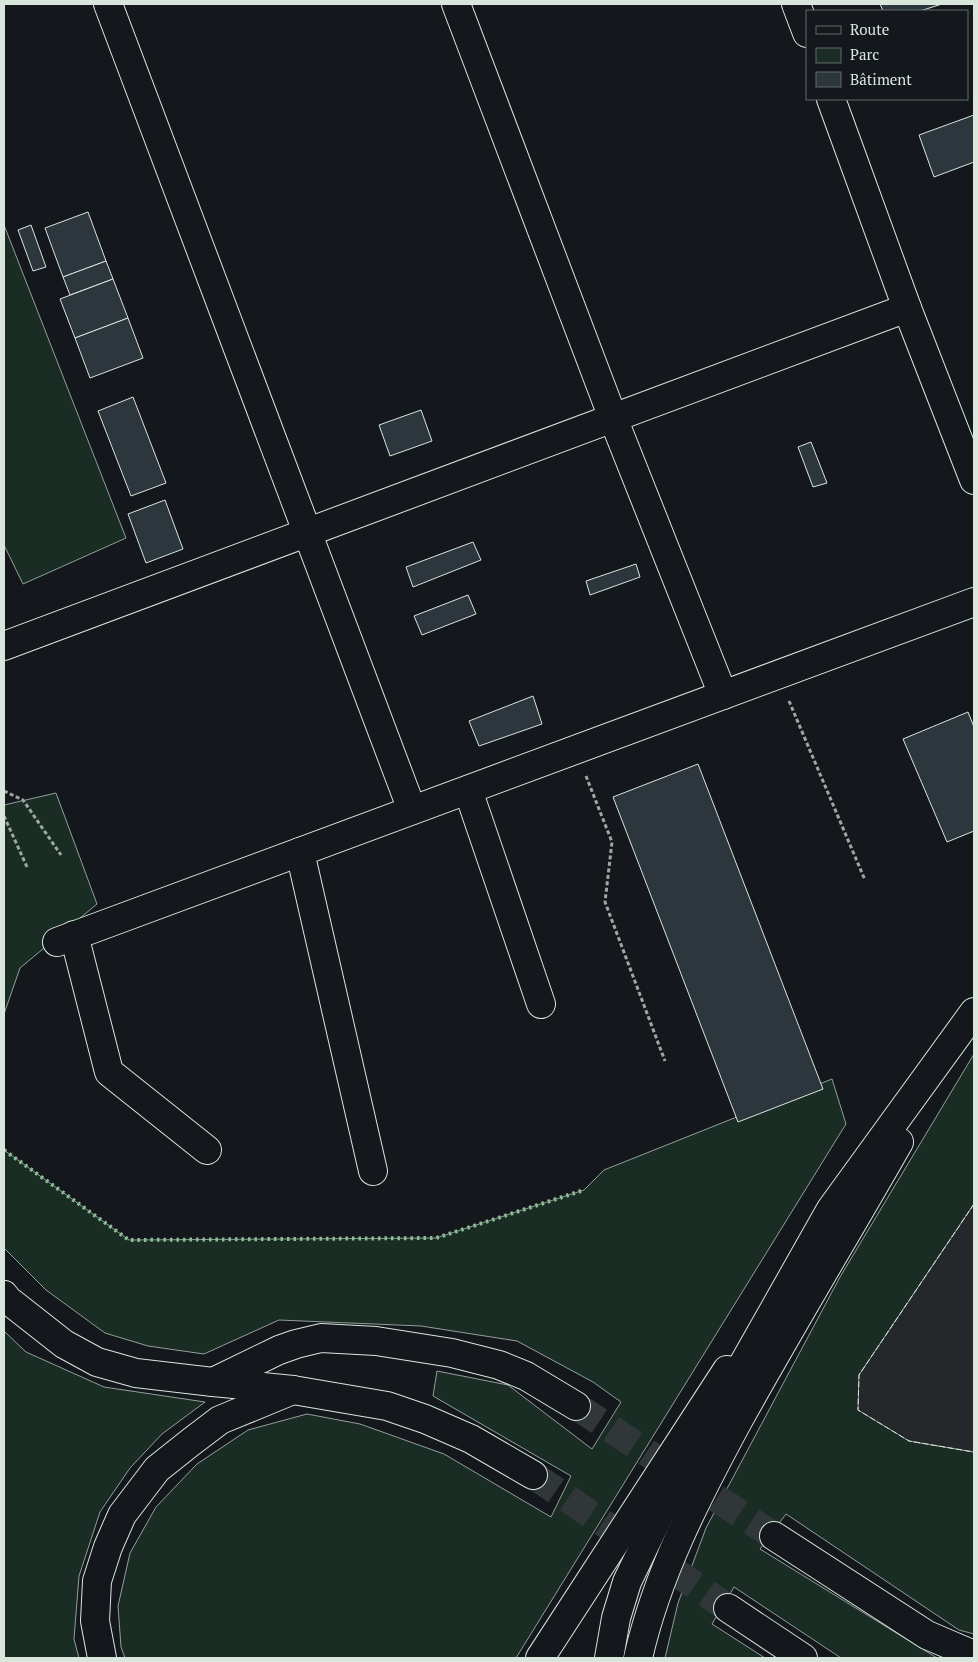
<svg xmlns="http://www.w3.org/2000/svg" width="978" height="1662" viewBox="0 0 978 1662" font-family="'PT Serif',serif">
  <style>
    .green { fill: #1a2d24; stroke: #939e99 }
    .parking { fill: #24282b; stroke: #939e99 }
    .building { fill: #2c363c; stroke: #d8e6dc }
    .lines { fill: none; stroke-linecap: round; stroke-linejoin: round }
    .minor-tunnel { stroke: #313739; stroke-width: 28; stroke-dasharray: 28 14; stroke-linecap: butt }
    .minor-casing { stroke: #d8e6dc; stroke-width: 30 }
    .major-casing { stroke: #d8e6dc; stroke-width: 30 }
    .path { stroke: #9da8a2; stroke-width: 3; stroke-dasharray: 4 2.5; stroke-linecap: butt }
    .minor { stroke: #14181c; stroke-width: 28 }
    .major { stroke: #14181c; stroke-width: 28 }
    .hedge { stroke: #8ac095; stroke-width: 4; stroke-dasharray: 2.5 4; stroke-linecap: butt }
    .fence { stroke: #d8e6dc; stroke-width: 1; stroke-dasharray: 6 2.5; stroke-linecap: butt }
  </style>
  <rect width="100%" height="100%" fill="#14181c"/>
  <!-- green -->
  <g class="green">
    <path d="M4,225L126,538L23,584L4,545Z"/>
    <path d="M56,793L97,904L20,968L4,1014V805Z"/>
    <path d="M974,1054V1204L859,1375L909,1441L974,1452V1634L959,1630L786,1514L760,1549L937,1658H841L734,1587L712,1624L765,1658H665L678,1603L706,1528L840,1277Z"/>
    <path d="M832,1079L846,1124L516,1658H125L121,1647L118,1606L130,1553L156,1507L197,1464L248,1430L307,1414L360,1424L444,1454L551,1517L571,1476L433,1396L437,1371L508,1385L592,1449L621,1402L593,1382L517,1341L421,1326L279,1320L204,1354L148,1346L105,1333L46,1290L4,1248V1150L129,1240L436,1238L584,1190L604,1170Z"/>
    <path d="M4,1331L26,1352L104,1387L205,1402L162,1434L130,1468L100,1512L79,1576L74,1639L79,1658H4Z"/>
  </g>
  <!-- parking -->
  <path class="parking" d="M974,1204V1452L909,1441L858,1410L859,1375Z"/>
  <!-- building -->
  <g class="building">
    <path d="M880,4H942L920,11H883Z"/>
    <path d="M974,115V162L934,177L919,135Z"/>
    <path d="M88,212L106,261L63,277L45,228Z"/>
    <path d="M31,225L46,267L33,271L18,230Z"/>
    <path d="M106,261L113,279L70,295L63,277Z"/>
    <path d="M113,279L128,318L75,338L60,299Z"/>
    <path d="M128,318L143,358L90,378L75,338Z"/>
    <path d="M133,397L166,483L131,496L98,411Z"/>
    <path d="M421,410L432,441L390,456L379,425Z"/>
    <path d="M811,442L827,483L813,487L798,447Z"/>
    <path d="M165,500L183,549L146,563L128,514Z"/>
    <path d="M473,542L481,560L413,587L406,567Z"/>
    <path d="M636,564L640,577L590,595L586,581Z"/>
    <path d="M468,595L476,614L422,635L414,616Z"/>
    <path d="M533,696L542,724L479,746L469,721Z"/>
    <path d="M968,712L974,727V831L947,842L903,739Z"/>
    <path d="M698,764L823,1089L738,1122L613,797Z"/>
  </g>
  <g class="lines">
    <!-- minor-tunnel -->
    <g class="minor-tunnel">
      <path d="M576,1406L774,1536"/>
      <path d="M533,1475L728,1608"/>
    </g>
    <defs>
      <g id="minor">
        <path d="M108,4L412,810"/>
        <path d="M456,4L613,418L723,695"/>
        <path d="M796,4L807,33"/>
        <path d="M831,99L907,308L974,480"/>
        <path d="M4,646L907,308"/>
        <path d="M468,790L541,1004"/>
        <path d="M300,852L373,1171"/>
        <path d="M74,935L109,1072L207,1150"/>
        <path d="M57,942L974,602"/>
        <path d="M4,1295L8,1300L64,1344L97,1362L136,1373L213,1382L279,1350L296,1344L321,1338L376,1341L452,1353L499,1365L526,1376L576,1406"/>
        <path d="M213,1382L293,1390L387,1406L425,1419L471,1439L533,1475"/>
        <path d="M774,1536L927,1635L974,1655"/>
        <path d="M728,1608L803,1658"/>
        <path d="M102,1658L95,1621L97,1581L108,1547L122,1515L157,1469L191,1442L220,1420L293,1390"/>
        <path d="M540,1658L727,1370"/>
      </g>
      <g id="major">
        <path d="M609,1658L616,1618L627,1582L665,1503L711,1421L831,1209L974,1012"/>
        <path d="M638,1658C657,1574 697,1497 738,1421C790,1327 846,1235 899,1142"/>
      </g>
    </defs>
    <!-- minor casing -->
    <use href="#minor" class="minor-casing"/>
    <!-- major casing -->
    <use href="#major" class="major-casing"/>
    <!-- path -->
    <g class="path">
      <path d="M789,701L865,880"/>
      <path d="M586,776L612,842L605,902L665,1061"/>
      <path d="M4,791L23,800L61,855"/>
      <path d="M4,816L27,867"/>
    </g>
    <!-- minor -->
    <use href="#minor" class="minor"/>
    <!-- major -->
    <use href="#major" class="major"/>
    <!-- hedge -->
    <path class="hedge" d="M4,1150L129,1240L436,1238L584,1190"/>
    <!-- fence -->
    <path class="fence" d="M974,1204L859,1375L858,1410L909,1441L974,1452"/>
  </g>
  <!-- border -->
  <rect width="978" height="1662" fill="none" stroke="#d8e6dc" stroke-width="10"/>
  <!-- legend -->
  <rect x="806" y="10" width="162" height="90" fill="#14181c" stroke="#626a69"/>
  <rect x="816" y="26" width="25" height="8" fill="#14181c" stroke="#626a69"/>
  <text x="850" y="35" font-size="15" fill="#d8e6dc">Route</text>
  <rect x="816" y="48" width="25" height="15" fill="#1a2d24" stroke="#626a69"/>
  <text x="850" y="60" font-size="15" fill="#d8e6dc">Parc</text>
  <rect x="816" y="72" width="25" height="15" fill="#2c363c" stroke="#626a69"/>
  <text x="850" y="85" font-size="15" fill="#d8e6dc">Bâtiment</text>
</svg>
